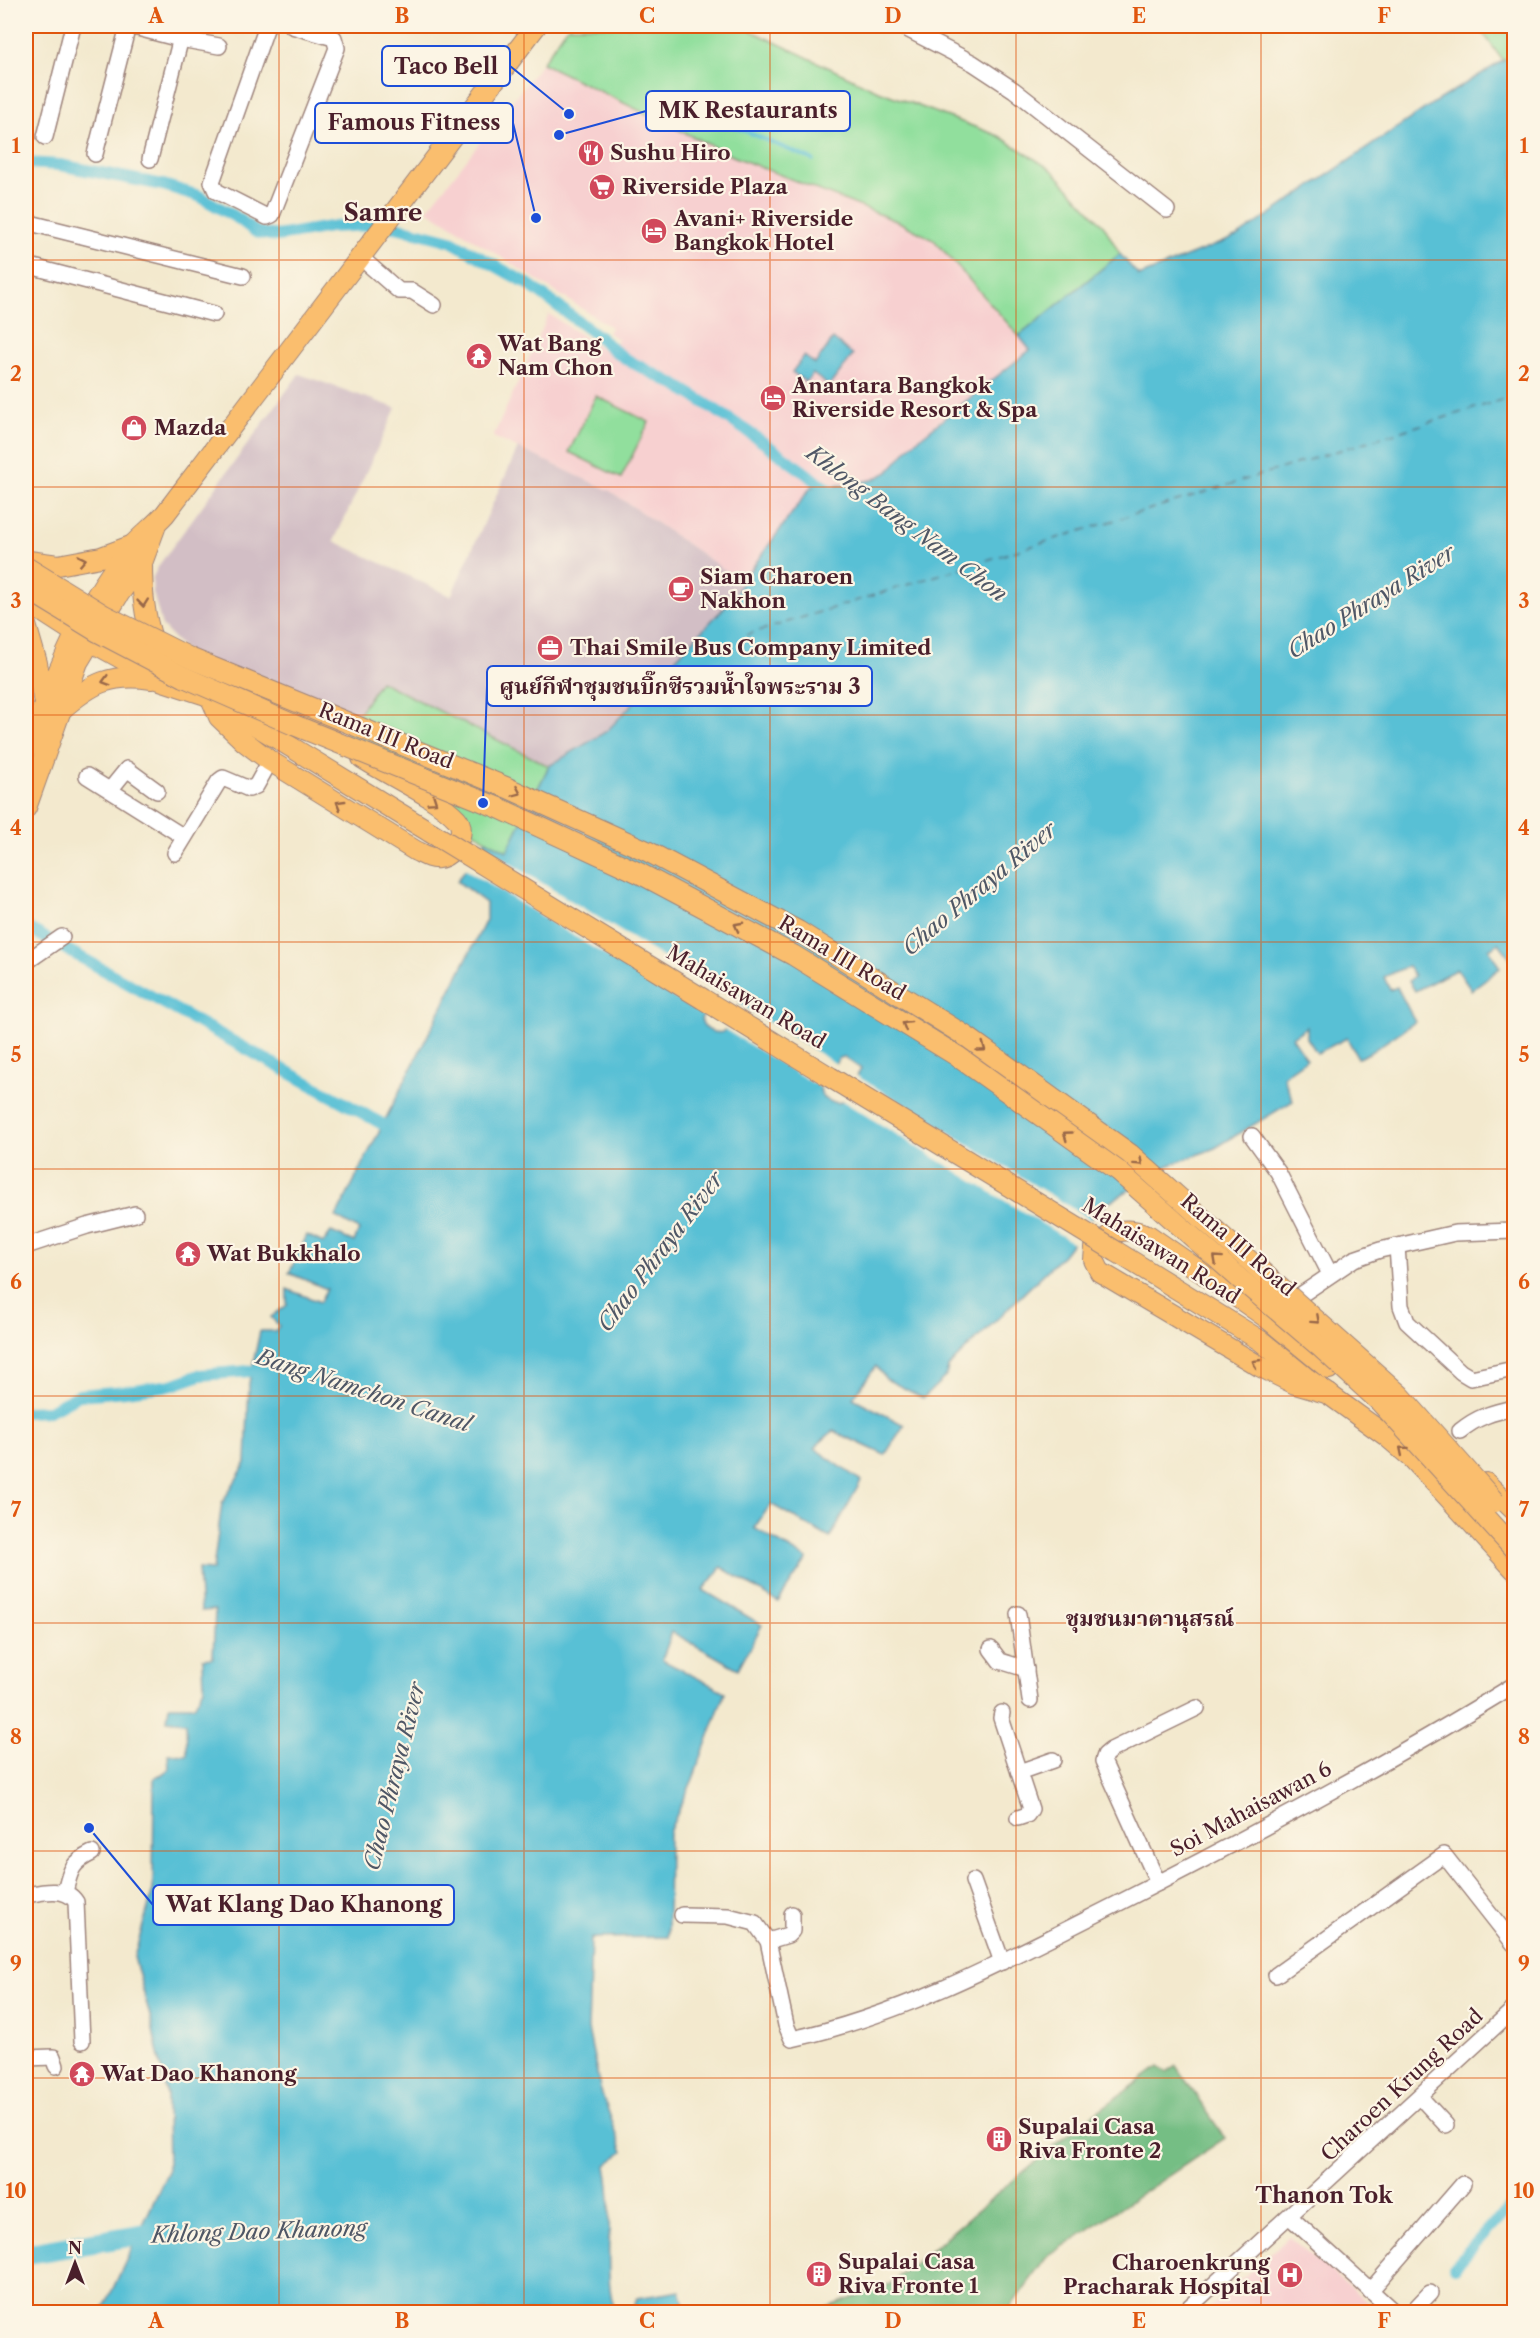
<svg xmlns="http://www.w3.org/2000/svg" width="1540" height="2338" viewBox="0 0 1540 2338" font-family="'Libre Caslon Text','Noto Serif Thai',serif">
  <style>
    .built { fill: #f7d0d0 }
    .industrial { fill: #d2bec5 }
    .green { fill: #91df9d; stroke: #6e7f64; stroke-width: 1.5 }
    .forest { fill: #74be84; stroke: #5f6e58; stroke-width: 1.5 }
    .water { fill: #58c0d5; stroke: #517080; stroke-width: 1.5; fill-rule: evenodd }
    .pier { fill: #f3e9ce }
    .lines { fill: none; stroke-linecap: round; stroke-linejoin: round }
    .stream { stroke: #58c0d5; stroke-width: 4 }
    .canal { stroke: #58c0d5; stroke-width: 12 }
    .river { stroke: #58c0d5; stroke-width: 21 }
    .ferry { stroke: #4f5766; stroke-width: 1.5; stroke-dasharray: 8 6; stroke-linecap: butt }
    .minor-casing { stroke: #9e847c; stroke-width: 18 }
    .major-casing { stroke: #9e847c; stroke-width: 22 }
    .minor { stroke: #fff; stroke-width: 15 }
    .major { stroke: #fabe6e; stroke-width: 20 }
    .major-bridge-casing { stroke: #9e847c; stroke-width: 22; stroke-linecap: butt }
    .major-bridge { stroke: #fabe6e; stroke-width: 20 }
    .oneway { stroke: #996749 }
    .grid { fill: none; stroke: #e0560e; stroke-width: 1.5; stroke-opacity: 0.55 }
    .labels { text-anchor: middle; stroke-width: 4.5; stroke-linejoin: round; paint-order: stroke }
    .poi-label { font-size: 21px; font-weight: bold; fill: #4a1f2b; stroke: #fcf5e5; text-anchor: start }
    .street-label { font-size: 21px; fill: #4a1f2b; stroke: #fcf5e5 }
    .water-label { font-size: 22px; font-style: italic; fill: #4f5766; stroke: #fcf5e5 }
    .neighbourhood-label { font-size: 22px; font-weight: bold; fill: #4a1f2b; stroke: #fcf5e5 }
    .quarter-label { font-size: 24px; font-weight: bold; fill: #4a1f2b; stroke: #fcf5e5 }
    .leader { fill: none; stroke: #1d4ed8; stroke-width: 2 }
    .callout-dot { fill: #1d4ed8; stroke: #fcf5e5; stroke-width: 2 }
    .callout { fill: #fcf5e5; stroke: #1d4ed8; stroke-width: 2 }
    .callout-label { font-size: 22px; text-anchor: middle; font-weight: bold; fill: #4a1f2b }
    .neatline { fill: none; stroke: #e0560e; stroke-width: 2 }
    .grid-label { font-size: 20px; text-anchor: middle; font-weight: bold; fill: #e0560e }
  </style>
  <rect width="100%" height="100%" fill="#fcf5e5"/>
  <filter id="ink" filterUnits="userSpaceOnUse"><feTurbulence type="fractalNoise" baseFrequency=".0167" numOctaves="2"/><feDisplacementMap in="SourceGraphic" scale="12" xChannelSelector="R" yChannelSelector="G"/><feConvolveMatrix kernelMatrix="1 2 1 2 8 2 1 2 1" color-interpolation-filters="sRGB"/></filter>
  <filter id="wash" filterUnits="userSpaceOnUse"><feTurbulence type="fractalNoise" baseFrequency=".008" numOctaves="4" result="noise"/><feDisplacementMap in="SourceGraphic" scale="24" xChannelSelector="R" yChannelSelector="G"/><feGaussianBlur stdDeviation="1.35" result="paint"/><feColorMatrix in="noise" values="0 0 0 0 0 0 0 0 0 0 0 0 0 0 0 0 0 1.4 0 .05"/><feComposite in="paint" operator="in"/></filter>
  <g filter="url(#wash)">
    <rect width="100%" height="100%" fill="#f3e9ce"/>
    <!-- built -->
    <g class="built">
      <path d="M542,63L730,155L899,222L934,240L1030,350L911,445L888,472L872,480L844,485L811,487L742,582L610,491L493,437L549,314L602,349L612,350L618,339L608,333L611,327L427,210Z"/>
      <path d="M1289,2237L1380,2312H1204Z"/>
    </g>
    <!-- industrial -->
    <path class="industrial" d="M299,374L396,408L334,541L451,596L518,448L610,491L742,582L735,596L607,731L549,766L380,681L353,723L189,654L162,626L153,592L152,579L159,565Z"/>
    <!-- green -->
    <g class="green">
      <path d="M568,26H741L876,90L999,136L1052,170L1104,226L1120,254L1019,336L934,240L899,222L730,155L542,63Z"/>
      <path d="M1478,26H1514V54L1503,61Z"/>
      <path d="M596,396L649,422L621,478L569,452Z"/>
      <path d="M380,681L549,766L507,852L486,840L343,738Z"/>
    </g>
    <!-- forest -->
    <path class="forest" d="M1176,2066L1225,2138L1046,2258L1007,2312H815L890,2284L1083,2122L1159,2067L1166,2073Z"/>
    <!-- water -->
    <g class="water">
      <path d="M1514,54V963L1499,943L1489,949L1500,968L1471,990L1457,969L1415,991L1409,981L1414,976L1408,966L1384,977L1390,990L1397,987L1415,1022L1369,1053L1358,1058L1347,1038L1317,1053L1307,1038V1027L1292,1037L1307,1059L1283,1076L1293,1101L1215,1148L1167,1166L1108,1203L1093,1216L1063,1255L948,1367L946,1376L923,1398L886,1379L876,1366L853,1398L904,1425L885,1455L833,1431L814,1448L861,1481L830,1538L771,1504L754,1528L807,1559L778,1602L721,1567L703,1590L762,1625L738,1669L672,1632L662,1660L725,1692L693,1779L669,1832L668,1937L591,1938L588,2029L600,2088L623,2152L606,2165C608,2177 610,2189 610,2202C610,2226 604,2295 617,2312H102L168,2171L167,2095L150,2016L134,1957L153,1890L154,1779L169,1770L168,1754L187,1755L186,1722L167,1720L169,1706H194L204,1688L203,1659L213,1658L215,1610L201,1611L198,1569L213,1570L222,1503L246,1463L249,1383L260,1331H275L279,1326L271,1317L287,1305V1289L320,1302L327,1289L289,1273L307,1235L323,1243L331,1232L354,1242L359,1230L336,1217L486,920V903L457,881L486,840L507,851L549,766L607,731L735,596L742,582L811,487L844,485L872,480L888,472L911,445L1030,350L1019,336L1120,254L1139,276L1238,236L1435,102ZM725,987L742,999L723,1032C713,1034 704,1030 701,1019L720,989ZM844,1057L861,1069L842,1102C831,1104 822,1100 820,1089L839,1058Z"/>
      <path d="M833,339L853,355L829,386L813,374L806,382L792,372L804,356L815,364Z"/>
      <path d="M680,2291L686,2312H633L637,2298Z"/>
    </g>
    <!-- pier -->
    <g class="pier">
      <path d="M479,844L721,993L706,1017L463,868Z"/>
      <path d="M737,1002L838,1065L823,1089L722,1028Z"/>
      <path d="M854,1074L1093,1221L1075,1244L839,1099Z"/>
    </g>
    <g class="lines">
      <!-- stream -->
      <path class="stream" d="M710,116L813,160"/>
      <!-- canal -->
      <g class="canal">
        <path d="M26,163L60,165L163,185L199,196L239,219L256,232L277,236L330,227L370,225L396,227L451,241L528,284L602,339C623,363 657,373 684,390C737,422 786,458 835,495"/>
        <path d="M26,927L395,1131"/>
        <path d="M26,1412L49,1411L79,1395L126,1391L172,1385L200,1375L251,1371L266,1376"/>
        <path d="M1454,2267L1514,2202"/>
      </g>
      <!-- river -->
      <path class="river" d="M26,2254L167,2230"/>
      <!-- ferry -->
      <path class="ferry" d="M746,635L1514,396"/>
    </g>
  </g>
  <g filter="url(#ink)">
    <g class="lines">
      <defs>
        <g id="minor">
          <path d="M130,26L180,39L219,46"/>
          <path d="M267,26L212,182L216,191L267,217L272,215L337,48L334,38L292,26"/>
          <path d="M901,26L973,63L1014,90L1167,210"/>
          <path d="M45,137L73,26"/>
          <path d="M95,154L128,26"/>
          <path d="M150,159L184,26"/>
          <path d="M26,222L243,276"/>
          <path d="M360,257L399,291H412L434,305"/>
          <path d="M26,265L214,314"/>
          <path d="M87,776L184,837"/>
          <path d="M110,790L127,769L157,791"/>
          <path d="M175,853L219,781L223,778L249,789L256,786L270,761"/>
          <path d="M26,962L62,937"/>
          <path d="M1252,1136L1278,1172L1330,1274"/>
          <path d="M26,1246L87,1226L135,1214"/>
          <path d="M1397,1246L1401,1306L1407,1322L1461,1372L1471,1378L1514,1369"/>
          <path d="M1286,1305L1354,1259L1380,1250L1455,1233L1514,1231"/>
          <path d="M1460,1431C1477,1417 1493,1412 1514,1408"/>
          <path d="M1018,1614L1030,1700"/>
          <path d="M991,1649L1000,1661L1026,1669"/>
          <path d="M1002,1713L1001,1718L1031,1809L1027,1815L1018,1818"/>
          <path d="M1019,1772L1053,1760"/>
          <path d="M973,1881L1002,1962"/>
          <path d="M1158,1883L1103,1761L1105,1755L1111,1750L1197,1708"/>
          <path d="M65,1892C70,1871 71,1863 92,1853"/>
          <path d="M26,1895C41,1892 67,1886 76,1902L82,2041"/>
          <path d="M682,1915L728,1916L755,1923L768,1941L786,2025L792,2039C906,2014 1010,1958 1113,1906C1249,1837 1385,1765 1514,1685"/>
          <path d="M768,1941L788,1935L792,1931V1914"/>
          <path d="M1276,1975L1444,1855L1514,1944"/>
          <path d="M26,2058L53,2057L56,2066"/>
          <path d="M1420,2097L1446,2125"/>
          <path d="M1290,2217L1394,2312"/>
          <path d="M1370,2291L1463,2184"/>
          <path d="M1184,2312L1514,2009"/>
          <path d="M1412,2312L1430,2293"/>
        </g>
        <g id="major">
          <path d="M29,561L58,565L101,557L133,545"/>
          <path d="M142,563C142,591 144,615 153,642"/>
          <path d="M26,601L74,632L160,680L206,695L430,832"/>
          <path d="M26,625L37,663L44,704"/>
          <path d="M190,669L286,708L329,733"/>
          <path d="M211,698L219,717L245,742L270,761L416,851C423,854 430,859 438,858C453,857 468,832 457,819C437,797 388,775 362,758"/>
          <path d="M62,709C92,683 111,673 152,679"/>
          <path d="M26,750C55,679 81,606 132,546C142,535 155,525 165,514L536,26"/>
          <path d="M26,808L78,662L119,594L142,563L155,528"/>
          <path d="M703,999L830,1077"/>
          <path d="M1117,1252L1261,1341L1305,1377L1385,1435L1413,1459L1514,1569"/>
          <path d="M1329,1394L1295,1384L1259,1366L1100,1272L1094,1260L1095,1248C1112,1230 1124,1226 1148,1235L1267,1318L1329,1369"/>
          <path d="M1486,1483L1514,1510"/>
        </g>
      </defs>
      <!-- minor casing -->
      <use href="#minor" class="minor-casing"/>
      <!-- major casing -->
      <use href="#major" class="major-casing"/>
      <!-- minor -->
      <use href="#minor" class="minor"/>
      <!-- major -->
      <use href="#major" class="major"/>
      <defs>
        <g id="major-bridge">
          <path d="M26,567L104,615L192,659L508,788L647,851L798,931L967,1037L1130,1154L1400,1395L1495,1502"/>
          <path d="M26,588L98,632L184,677L294,725L499,808L639,873L793,955L957,1056L1118,1171L1240,1279L1319,1346L1381,1403L1514,1549"/>
          <path d="M430,832L703,999"/>
          <path d="M830,1077L1117,1252"/>
        </g>
      </defs>
      <!-- major-bridge casing -->
      <use href="#major-bridge" class="major-bridge-casing"/>
      <!-- major-bridge -->
      <use href="#major-bridge" class="major-bridge"/>
    </g>
    <!-- one-way arrows -->
    <defs><path id="oneway-chevron" d="M-2-3.5L2.5 0L-2 3.5" fill="none" stroke-width="1.6" stroke-linecap="round" stroke-linejoin="round" transform="scale(1.5)"/></defs>
    <g class="oneway">
      <use href="#oneway-chevron" transform="translate(82 560) rotate(-11)"/>
      <use href="#oneway-chevron" transform="translate(143 603) rotate(84)"/>
      <use href="#oneway-chevron" transform="translate(106 681) rotate(164)"/>
      <use href="#oneway-chevron" transform="translate(517 792) rotate(24)"/>
      <use href="#oneway-chevron" transform="translate(433 801) rotate(34)"/>
      <use href="#oneway-chevron" transform="translate(340 804) rotate(-149)"/>
      <use href="#oneway-chevron" transform="translate(738 926) rotate(-152)"/>
      <use href="#oneway-chevron" transform="translate(906 1025) rotate(-149)"/>
      <use href="#oneway-chevron" transform="translate(982 1048) rotate(36)"/>
      <use href="#oneway-chevron" transform="translate(1067 1135) rotate(-144)"/>
      <use href="#oneway-chevron" transform="translate(1139 1162) rotate(42)"/>
      <use href="#oneway-chevron" transform="translate(1217 1259) rotate(-138)"/>
      <use href="#oneway-chevron" transform="translate(1316 1320) rotate(42)"/>
      <use href="#oneway-chevron" transform="translate(1256 1363) rotate(-150)"/>
      <use href="#oneway-chevron" transform="translate(1403 1450) rotate(-140)"/>
    </g>
  </g>
  <!-- grid -->
  <path class="grid" d="M279,26V2312M524,26V2312M770,26V2312M1016,26V2312M1261,26V2312M26,260H1514M26,487H1514M26,715H1514M26,942H1514M26,1169H1514M26,1396H1514M26,1623H1514M26,1851H1514M26,2078H1514"/>
  <!-- icons -->
  <defs>
    <symbol id="restaurant-disc" viewBox="-11 -11 22 22"><circle r="9.5" fill="#d1495b" stroke="#fcf5e5"/><path d="M-5-6h1v4h1v-4h1v4h1v-4h1v5L-1.5 .5V6h-2V.5L-5-1ZM5-6V6H3V1.5H1.5Q1.5-4 5-6Z" fill="#fff"/></symbol>
    <symbol id="supermarket-disc" viewBox="-11 -11 22 22"><circle r="9.5" fill="#d1495b" stroke="#fcf5e5"/><path d="M-6-5.5h2.5l.6 2H6L4.5 2H-2.5L-4.4-4H-6ZM-1.5 3.2a1.3 1.3 0 1 0 .1 0ZM3 3.2a1.3 1.3 0 1 0 .1 0Z" fill="#fff"/></symbol>
    <symbol id="hotel-disc" viewBox="-11 -11 22 22"><circle r="9.5" fill="#d1495b" stroke="#fcf5e5"/><path d="M-6-4.5h1.5V1H6V5H4.5V3h-9V5H-6ZM-4 0a1.8 1.8 0 1 1 3.6 0ZM.5 0V-2.5h3Q6-2.5 6 0Z" fill="#fff"/></symbol>
    <symbol id="temple-disc" viewBox="-11 -11 22 22"><circle r="9.5" fill="#d1495b" stroke="#fcf5e5"/><path d="M0-6L5-2H3V0L6.5 2.5H4V6H1.5V3h-3V6H-4V2.5H-6.5L-3 0V-2H-5Z" fill="#fff"/></symbol>
    <symbol id="shop-disc" viewBox="-11 -11 22 22"><circle r="9.5" fill="#d1495b" stroke="#fcf5e5"/><path d="M-5-2.5h2.3a2.7 3.5 0 0 1 5.4 0H5L5.5 6h-11ZM-1.5-2.5h3a1.5 2.3 0 0 0-3 0Z" fill="#fff"/></symbol>
    <symbol id="cafe-disc" viewBox="-11 -11 22 22"><circle r="9.5" fill="#d1495b" stroke="#fcf5e5"/><path d="M-5.5-4.5H6V0H3Q3 3.5 0 3.5H-2.5Q-5.5 3.5-5.5 0ZM3-3.2v2h1.7v-2ZM-6 4.5H4V6H-6Z" fill="#fff"/></symbol>
    <symbol id="office-disc" viewBox="-11 -11 22 22"><circle r="9.5" fill="#d1495b" stroke="#fcf5e5"/><path d="M-6-3h4V-5.5h4V-3h4V5H-6ZM-1-4.5V-3h2v-1.5ZM-6 0V1H6V0Z" fill="#fff"/></symbol>
    <symbol id="building-disc" viewBox="-11 -11 22 22"><circle r="9.5" fill="#d1495b" stroke="#fcf5e5"/><path d="M-4-6H4V6H1V3H-1V6H-4ZM-2.5-4.3h1.7v1.8h-1.7ZM.8-4.3h1.7v1.8H.8ZM-2.5-1h1.7V.8h-1.7ZM.8-1h1.7V.8H.8Z" fill="#fff"/></symbol>
    <symbol id="hospital-disc" viewBox="-11 -11 22 22"><circle r="9.5" fill="#d1495b" stroke="#fcf5e5"/><path d="M-5-5h3v3.5h4V-5h3V5h-3V1.5h-4V5h-3Z" fill="#fff"/></symbol>
  </defs>
  <g fill-rule="evenodd">
    <use href="#restaurant-disc" x="576" y="138" width="30" height="30"/>
    <use href="#supermarket-disc" x="587" y="172" width="30" height="30"/>
    <use href="#hotel-disc" x="639" y="216" width="30" height="30"/>
    <use href="#temple-disc" x="464" y="341" width="30" height="30"/>
    <use href="#hotel-disc" x="758" y="383" width="30" height="30"/>
    <use href="#shop-disc" x="119" y="413" width="30" height="30"/>
    <use href="#cafe-disc" x="666" y="574" width="30" height="30"/>
    <use href="#office-disc" x="535" y="633" width="30" height="30"/>
    <use href="#temple-disc" x="173" y="1239" width="30" height="30"/>
    <use href="#temple-disc" x="67" y="2059" width="30" height="30"/>
    <use href="#building-disc" x="984" y="2124" width="30" height="30"/>
    <use href="#building-disc" x="804" y="2259" width="30" height="30"/>
    <use href="#hospital-disc" x="1275" y="2260" width="30" height="30"/>
  </g>
  <g class="labels">
    <!-- poi labels -->
    <g class="poi-label">
      <text x="610" y="160">Sushu Hiro</text>
      <text x="622" y="194">Riverside Plaza</text>
      <text x="674" y="226">Avani+ Riverside<tspan x="674" dy="24">Bangkok Hotel</tspan></text>
      <text x="498" y="351">Wat Bang<tspan x="498" dy="24">Nam Chon</tspan></text>
      <text x="792" y="393">Anantara Bangkok<tspan x="792" dy="24">Riverside Resort &amp; Spa</tspan></text>
      <text x="154" y="435">Mazda</text>
      <text x="700" y="584">Siam Charoen<tspan x="700" dy="24">Nakhon</tspan></text>
      <text x="570" y="655">Thai Smile Bus Company Limited</text>
      <text x="207" y="1261">Wat Bukkhalo</text>
      <text x="101" y="2081">Wat Dao Khanong</text>
      <text x="1018" y="2134">Supalai Casa<tspan x="1018" dy="24">Riva Fronte 2</tspan></text>
      <text x="838" y="2269">Supalai Casa<tspan x="838" dy="24">Riva Fronte 1</tspan></text>
      <text x="1270" y="2270" text-anchor="end">Charoenkrung<tspan x="1270" dy="24">Pracharak Hospital</tspan></text>
    </g>
    <!-- street labels -->
    <g class="street-label">
      <text transform="translate(386 736) rotate(22)" y="7">Rama III Road</text>
      <text transform="translate(842 958) rotate(31)" y="7">Rama III Road</text>
      <text transform="translate(746 997) rotate(31)" y="7">Mahaisawan Road</text>
      <text transform="translate(1238 1245) rotate(41)" y="7">Rama III Road</text>
      <text transform="translate(1161 1251) rotate(32)" y="7">Mahaisawan Road</text>
      <text transform="translate(1251 1809) rotate(-28)" y="7">Soi Mahaisawan 6</text>
      <text transform="translate(1402 2085) rotate(-43)" y="7">Charoen Krung Road</text>
    </g>
    <!-- water labels -->
    <g class="water-label">
      <text transform="translate(907 523) rotate(37)" y="8">Khlong Bang Nam Chon</text>
      <text transform="translate(1371 601) rotate(-32)" y="8">Chao Phraya River</text>
      <text transform="translate(979 888) rotate(-40)" y="8">Chao Phraya River</text>
      <text transform="translate(660 1251) rotate(-53)" y="8">Chao Phraya River</text>
      <text transform="translate(364 1390) rotate(18)" y="8">Bang Namchon Canal</text>
      <text transform="translate(394 1776) rotate(-76)" y="8">Chao Phraya River</text>
      <text transform="translate(259 2231) rotate(-2)" y="8">Khlong Dao Khanong</text>
    </g>
    <!-- neighbourhood labels -->
    <g class="neighbourhood-label">
      <text x="1150" y="1626">ชุมชนมาตานุสรณ์</text>
      <text x="1324" y="2203">Thanon Tok</text>
    </g>
    <!-- quarter labels -->
    <g class="quarter-label">
      <text x="383" y="221">Samre</text>
    </g>
  </g>
  <!-- callouts -->
  <path class="leader" d="M569 114L510 66M559 135L646 111M536 218L513 123M483 803L487 686M89 1828L153 1905"/>
  <g class="callout-dot">
    <circle cx="569" cy="114" r="6"/>
    <circle cx="559" cy="135" r="6"/>
    <circle cx="536" cy="218" r="6"/>
    <circle cx="483" cy="803" r="6"/>
    <circle cx="89" cy="1828" r="6"/>
  </g>
  <g class="callout">
    <rect x="382" y="46" width="128" height="40" rx="6"/>
    <rect x="646" y="91" width="204" height="40" rx="6"/>
    <rect x="315" y="103" width="198" height="40" rx="6"/>
    <rect x="487" y="666" width="385" height="40" rx="6"/>
    <rect x="153" y="1885" width="301" height="40" rx="6"/>
  </g>
  <g class="callout-label">
    <text x="446" y="74">Taco Bell</text>
    <text x="748" y="118">MK Restaurants</text>
    <text x="414" y="130">Famous Fitness</text>
    <text x="680" y="694">ศูนย์กีฬาชุมชนบิ๊กซีรวมน้ำใจพระราม 3</text>
    <text x="304" y="1912">Wat Klang Dao Khanong</text>
  </g>
  <!-- margin -->
  <rect width="1540" height="2338" fill="none" stroke="#fcf5e5" stroke-width="66"/>
  <!-- north arrow -->
  <g transform="translate(75 2263)" stroke="#fcf5e5" stroke-width="4.5" paint-order="stroke">
  <path d="M0-4.5L10 22L0 15L-10 22Z" fill="#4a1f2b"/>
  <text y="-9" font-size="16" font-weight="bold" text-anchor="middle" fill="#4a1f2b">N</text>
  </g>
  <rect x="33" y="33" width="1474" height="2272" class="neatline"/>
  <g class="grid-label">
    <text x="156" y="23">A</text>
    <text x="402" y="23">B</text>
    <text x="647" y="23">C</text>
    <text x="893" y="23">D</text>
    <text x="1139" y="23">E</text>
    <text x="1384" y="23">F</text>
    <text x="16" y="153">1</text>
    <text x="1524" y="153">1</text>
    <text x="16" y="381">2</text>
    <text x="1524" y="381">2</text>
    <text x="16" y="608">3</text>
    <text x="1524" y="608">3</text>
    <text x="16" y="835">4</text>
    <text x="1524" y="835">4</text>
    <text x="16" y="1062">5</text>
    <text x="1524" y="1062">5</text>
    <text x="16" y="1289">6</text>
    <text x="1524" y="1289">6</text>
    <text x="16" y="1517">7</text>
    <text x="1524" y="1517">7</text>
    <text x="16" y="1744">8</text>
    <text x="1524" y="1744">8</text>
    <text x="16" y="1971">9</text>
    <text x="1524" y="1971">9</text>
    <text x="16" y="2198">10</text>
    <text x="1524" y="2198">10</text>
    <text x="156" y="2328">A</text>
    <text x="402" y="2328">B</text>
    <text x="647" y="2328">C</text>
    <text x="893" y="2328">D</text>
    <text x="1139" y="2328">E</text>
    <text x="1384" y="2328">F</text>
  </g>
</svg>
